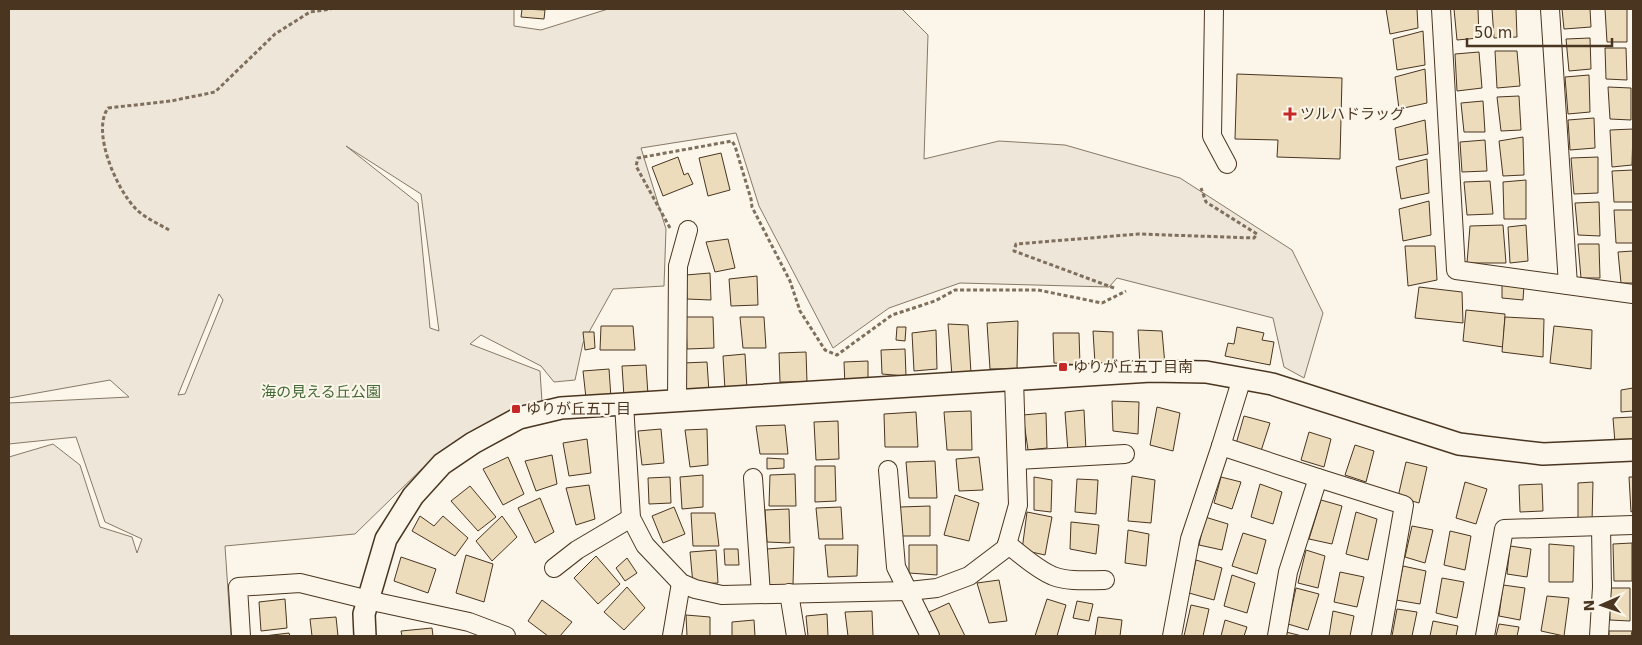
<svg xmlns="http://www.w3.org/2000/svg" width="1642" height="645" viewBox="0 0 1642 645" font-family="'DejaVu Sans','Noto Sans JP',sans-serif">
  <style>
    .green { fill: #ede6d9; stroke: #887966; fill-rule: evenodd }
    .building { fill: #ecdcbc; stroke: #4a3520 }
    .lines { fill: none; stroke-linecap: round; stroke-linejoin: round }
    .minor-casing { stroke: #4a3520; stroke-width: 20 }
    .tertiary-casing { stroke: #4a3520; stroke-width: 24 }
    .path { stroke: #7f6f5c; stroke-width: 3; stroke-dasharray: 4 2.5; stroke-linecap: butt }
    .minor { stroke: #fbf6e9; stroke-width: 18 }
    .tertiary { stroke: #fbf6e9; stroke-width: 21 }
    .poi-dot { fill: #c62828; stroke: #fbf6e9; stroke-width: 2 }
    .labels { text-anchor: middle; stroke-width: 4; stroke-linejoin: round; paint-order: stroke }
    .poi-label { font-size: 15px; fill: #4a3520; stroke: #fbf6e9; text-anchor: start }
    .park-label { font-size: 15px; fill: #436837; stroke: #fbf6e9 }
  </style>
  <rect width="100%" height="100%" fill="#fbf6e9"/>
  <!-- green -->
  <path class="green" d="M9,9H514V26L541,30L608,9H902L928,35L924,159L999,141L1065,145L1180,178L1292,250L1323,313L1304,378L1284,367L1273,318L1117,278L1109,287L960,283L889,308L833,348L759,206L736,133L641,148L666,229L664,286L613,289L583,343L575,380L554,382L541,366L481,335L470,344L540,371L542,402L432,459L355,534L225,546L231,636H9V457L53,444L80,465L100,527L132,537L137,553L142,539L105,522L76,437L9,444V403L129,397L110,380L9,398ZM346,146L421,194L439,331L430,328L418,203ZM219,294L223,300L185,394L178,395Z"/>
  <!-- building -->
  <g class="building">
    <path d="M522,9L545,10L544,19L521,17Z"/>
    <path d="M1386,9H1417L1418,28L1390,34Z"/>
    <path d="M1454,9H1478L1479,38L1457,40Z"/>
    <path d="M1492,9H1516L1517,37L1494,38Z"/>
    <path d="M1562,9H1590L1591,27L1564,29Z"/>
    <path d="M1605,9H1627V42H1607Z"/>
    <path d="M1423,31L1425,65L1397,70L1393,39Z"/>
    <path d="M1590,38L1591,69L1569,71L1566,39Z"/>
    <path d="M1605,48H1626L1627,80L1606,79Z"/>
    <path d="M1495,51H1517L1520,86L1497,88Z"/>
    <path d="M1479,52L1482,88L1457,91L1455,54Z"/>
    <path d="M1425,69L1427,103L1399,109L1395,77Z"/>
    <path d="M1237,74L1342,78L1340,159L1277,157L1278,140L1235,139Z"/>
    <path d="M1589,75L1590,112L1568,114L1565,77Z"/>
    <path d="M1608,87L1631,88V120L1610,119Z"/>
    <path d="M1519,96L1521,130L1501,131L1497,97Z"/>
    <path d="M1483,101L1485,132H1464L1461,103Z"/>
    <path d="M1594,118L1595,148L1570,150L1568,120Z"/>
    <path d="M1425,120L1428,154L1399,160L1395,128Z"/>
    <path d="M1633,129L1632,165L1612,167L1610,130Z"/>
    <path d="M1523,137L1524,175L1503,176L1499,141Z"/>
    <path d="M1485,140L1487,171L1462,172L1460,142Z"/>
    <path d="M721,153L730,190L708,196L699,158Z"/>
    <path d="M678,157L684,175L688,173L693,184L663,196L652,167Z"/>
    <path d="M1598,157V193L1574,194L1571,158Z"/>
    <path d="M1427,159L1429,193L1401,199L1396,167Z"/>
    <path d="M1633,170V202H1614L1612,171Z"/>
    <path d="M1526,180V219H1504L1503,182Z"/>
    <path d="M1490,181L1493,214L1467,215L1464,182Z"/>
    <path d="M1429,201L1431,235L1403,241L1399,209Z"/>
    <path d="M1599,202L1600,236L1578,235L1575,203Z"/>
    <path d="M1614,210H1633V243H1616Z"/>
    <path d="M1503,225L1506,263H1467L1470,226Z"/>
    <path d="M1526,225L1528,261L1510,263L1508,227Z"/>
    <path d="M728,239L735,268L715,272L706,242Z"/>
    <path d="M1578,244H1599L1600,278H1581Z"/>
    <path d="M1405,246H1435L1437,280L1408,286Z"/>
    <path d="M1633,251V283H1621L1618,252Z"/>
    <path d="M710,273L711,300L687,299L686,275Z"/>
    <path d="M757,276L758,305L731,306L729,279Z"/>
    <path d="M1502,282L1524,285L1523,300L1502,298Z"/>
    <path d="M1419,287L1462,292L1463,323L1415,318Z"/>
    <path d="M1466,310L1505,314L1503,347L1463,341Z"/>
    <path d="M686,317H713L714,348L687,349Z"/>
    <path d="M740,317H764L766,348H743Z"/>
    <path d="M1505,317L1544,319L1543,357L1502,352Z"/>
    <path d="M1018,321L1017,369H990L987,323Z"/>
    <path d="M948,324L968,325L971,373L952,376Z"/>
    <path d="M601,326H633L635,350H600Z"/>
    <path d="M1554,326L1592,330L1591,369L1550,363Z"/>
    <path d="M897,327H906L905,341L896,340Z"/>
    <path d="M1237,327L1264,333L1262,340L1274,342L1270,365L1225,356L1228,343L1234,344Z"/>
    <path d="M936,330L937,369L914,371L912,333Z"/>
    <path d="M1138,330L1162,331L1165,365L1140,366Z"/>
    <path d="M1093,331L1113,332V363L1095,364Z"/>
    <path d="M583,332H594L595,348L585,350Z"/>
    <path d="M1053,333H1079L1080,365L1054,363Z"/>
    <path d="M905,349L906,376L882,374L881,350Z"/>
    <path d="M806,352L807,382H780L779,353Z"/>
    <path d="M745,354L747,389L725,390L723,356Z"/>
    <path d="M868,361V384L845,386L844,362Z"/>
    <path d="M707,362L709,392L683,394V363Z"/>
    <path d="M646,365L648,395L624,397L622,366Z"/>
    <path d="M609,369L611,398H586L583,371Z"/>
    <path d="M1633,388V411L1621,412V390Z"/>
    <path d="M1112,401L1139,402L1138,434L1113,431Z"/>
    <path d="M1157,407L1180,413L1173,451L1150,445Z"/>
    <path d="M1084,410L1086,451L1068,452L1065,412Z"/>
    <path d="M971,411L972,450H947L944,412Z"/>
    <path d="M916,412L918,447H885L884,414Z"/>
    <path d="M1046,413L1047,448L1028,450L1023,415Z"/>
    <path d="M1244,416L1270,423L1261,451L1236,444Z"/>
    <path d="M1633,417V442L1615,443L1613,418Z"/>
    <path d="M838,421L839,459L816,460L814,422Z"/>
    <path d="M785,425L788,454H760L756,426Z"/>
    <path d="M661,429L664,463L642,465L638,431Z"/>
    <path d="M707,429L708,465L690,467L685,430Z"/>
    <path d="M1309,432L1331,439L1324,467L1301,460Z"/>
    <path d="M587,439L591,473L569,476L563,443Z"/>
    <path d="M1355,445L1374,451L1366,482L1345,475Z"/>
    <path d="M552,455L557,484L536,491L525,461Z"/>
    <path d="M508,457L524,494L503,505L483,469Z"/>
    <path d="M979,457L983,490L959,491L956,459Z"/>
    <path d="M767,458L784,459V468L767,469Z"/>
    <path d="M935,461L937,498H909L906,462Z"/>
    <path d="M1406,462L1427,467L1419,503L1398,497Z"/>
    <path d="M815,466H835L836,501L815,502Z"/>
    <path d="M795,474L796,506H769L770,475Z"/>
    <path d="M703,475V507L682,509L680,477Z"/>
    <path d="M1132,476L1155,480L1151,523L1128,521Z"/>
    <path d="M670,477L671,503L649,504L648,478Z"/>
    <path d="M1034,477L1052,480L1051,512L1034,510Z"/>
    <path d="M1221,477L1241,482L1232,509L1214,503Z"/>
    <path d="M1629,477H1633V511L1631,512Z"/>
    <path d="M1077,479L1098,480L1096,514L1075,512Z"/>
    <path d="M1465,482L1487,489L1476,524L1456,518Z"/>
    <path d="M1593,482L1592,522H1578V483Z"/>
    <path d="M1260,484L1282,492L1273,524L1251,517Z"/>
    <path d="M1542,484L1543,511L1520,512L1519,485Z"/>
    <path d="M589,485L595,519L576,525L566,488Z"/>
    <path d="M470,486L496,517L478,531L451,501Z"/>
    <path d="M955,495L979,503L969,541L944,535Z"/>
    <path d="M540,498L554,532L535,543L518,508Z"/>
    <path d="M1321,500L1342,506L1332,544L1309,539Z"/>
    <path d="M930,506V536H902L900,507Z"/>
    <path d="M674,507L685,534L663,543L652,516Z"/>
    <path d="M841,507L843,539H819L816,508Z"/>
    <path d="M789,509L790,543L767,542L765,510Z"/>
    <path d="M1027,512L1052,517L1045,555L1022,550Z"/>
    <path d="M1356,512L1377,519L1368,560L1346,554Z"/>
    <path d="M691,513H715L719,546H693Z"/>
    <path d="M420,516L434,526L443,516L468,538L455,556L412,531Z"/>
    <path d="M502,516L517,537L492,561L476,541Z"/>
    <path d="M1205,517L1228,524L1222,550L1199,545Z"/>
    <path d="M1071,522L1099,525L1096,554L1070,549Z"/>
    <path d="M1412,526L1433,530L1425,563L1405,557Z"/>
    <path d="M1128,530L1149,534L1146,566L1125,563Z"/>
    <path d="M1450,531L1471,536L1465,570L1444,565Z"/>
    <path d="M1243,533L1266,540L1257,574L1232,566Z"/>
    <path d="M1632,543V581H1614L1613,544Z"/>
    <path d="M1549,544L1574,546L1573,582H1549Z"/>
    <path d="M825,545H858L857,576L828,577Z"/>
    <path d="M909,545H937V575L909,573Z"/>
    <path d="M1510,546L1531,549L1527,577L1507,574Z"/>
    <path d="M794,547L793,585H769L767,549Z"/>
    <path d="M724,549H738L739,565H725Z"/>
    <path d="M716,550L718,583L693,584L690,552Z"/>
    <path d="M1306,550L1325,556L1318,588L1298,583Z"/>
    <path d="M466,555L493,564L484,602L456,593Z"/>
    <path d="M596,556L620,584L598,604L574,578Z"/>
    <path d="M401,557L436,569L428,593L394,581Z"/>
    <path d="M627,558L637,573L625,581L616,568Z"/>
    <path d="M1196,560L1222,568L1214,600L1189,593Z"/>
    <path d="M1403,566L1426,571L1420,604L1396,600Z"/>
    <path d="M1340,572L1364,577L1357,607L1334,602Z"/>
    <path d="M1232,575L1255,583L1247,613L1224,606Z"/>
    <path d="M1442,578L1464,582L1457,618L1436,613Z"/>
    <path d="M999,580L1007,621L989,623L977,583Z"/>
    <path d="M1503,585L1525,588L1520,620L1499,616Z"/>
    <path d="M627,587L645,608L624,630L604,612Z"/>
    <path d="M1296,588L1319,594L1308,630L1288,624Z"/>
    <path d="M1609,588H1630V621L1610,620Z"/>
    <path d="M1547,596L1569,598L1564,636L1541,631Z"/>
    <path d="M285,599L287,628L261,631L259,602Z"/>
    <path d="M1047,599L1066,605L1057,636H1035Z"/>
    <path d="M542,600L572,622L560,636H548L528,621Z"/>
    <path d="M1077,601L1093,604L1089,621L1073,618Z"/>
    <path d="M949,603L965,636H938L925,614Z"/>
    <path d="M1191,605L1209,609L1203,636H1184Z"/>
    <path d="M1397,609L1417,612L1412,636H1392Z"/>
    <path d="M872,611L873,636H848L845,612Z"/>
    <path d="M1333,611L1354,616L1350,636H1329Z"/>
    <path d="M827,614L828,636H808L806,616Z"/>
    <path d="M686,615L710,617V636H687Z"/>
    <path d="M336,617L338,636H312L310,619Z"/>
    <path d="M1098,617L1122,620L1120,636H1095Z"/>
    <path d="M754,620L755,636H732V622Z"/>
    <path d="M1225,620L1247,627L1244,636H1221Z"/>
    <path d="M1433,621L1458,626L1456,636H1430Z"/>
    <path d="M1499,624L1519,627L1517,636H1496Z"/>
    <path d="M432,628L433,636H402L401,631Z"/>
    <path d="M1609,631H1632L1631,636H1609Z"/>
    <path d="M1286,632L1302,636H1285Z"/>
    <path d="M289,633L290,636H264Z"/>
  </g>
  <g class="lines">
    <defs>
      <g id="minor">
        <path d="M1214,9L1212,136L1227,164"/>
        <path d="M1441,9L1456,270L1633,294"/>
        <path d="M1550,9L1568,285"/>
        <path d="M677,400L678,266L688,230"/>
        <path d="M624,404L631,518L645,545L681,583L695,589L722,595L909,591L937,588L969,576L1006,548L1018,505L1014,379"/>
        <path d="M1221,446L1318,478L1404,505L1381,636"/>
        <path d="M1017,460L1125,454"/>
        <path d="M888,470L896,567L930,636"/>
        <path d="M753,478L761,594"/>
        <path d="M1007,544C1022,555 1036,569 1053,576C1069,582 1088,580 1105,580"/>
        <path d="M554,568L577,550L631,518"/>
        <path d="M789,593L796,636"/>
        <path d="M241,636L238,587L300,583L381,603L469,622L506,636"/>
        <path d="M672,636L681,583"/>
        <path d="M1172,636L1190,539L1221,446L1242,378"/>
        <path d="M1277,636L1288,572L1318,478"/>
        <path d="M1485,636L1504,529L1633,525"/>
        <path d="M1599,636L1602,587L1601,527"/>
      </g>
      <path id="tertiary" d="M365,636L364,614L386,539L413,496L442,464L473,443L519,418L561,408L1151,371L1206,372L1272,384L1459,444L1543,454L1633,450"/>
    </defs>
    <!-- minor casing -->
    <use href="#minor" class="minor-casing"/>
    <!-- tertiary casing -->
    <use href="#tertiary" class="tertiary-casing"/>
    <!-- path -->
    <g class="path">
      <path d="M670,228L636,166L638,158L732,141L735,146L751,199L752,207L790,281L800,311L825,350L837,355L892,315L935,301L955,290H1038L1102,303L1126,291"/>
      <path d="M169,230C159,224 145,218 136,209C117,190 91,132 108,108L171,101L215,92L275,34L310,12L331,9"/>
      <path d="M1114,288L1014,251L1016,244L1139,234L1254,238L1257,234L1206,202L1201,188"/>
    </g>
    <!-- minor -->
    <use href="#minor" class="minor"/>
    <!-- tertiary -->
    <use href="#tertiary" class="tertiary"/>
  </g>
  <!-- markers -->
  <g class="poi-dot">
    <path d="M1287.5 106.5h5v5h5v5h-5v5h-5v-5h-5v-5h5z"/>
    <rect x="1058" y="362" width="10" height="10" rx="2.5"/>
    <rect x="511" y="404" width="10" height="10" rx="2.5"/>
  </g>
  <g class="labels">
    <!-- poi labels -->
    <g class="poi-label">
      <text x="1300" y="119">ツルハドラッグ</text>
      <text x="1073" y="372">ゆりが丘五丁目南</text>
      <text x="526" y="414">ゆりが丘五丁目</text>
    </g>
    <!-- park labels -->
    <g class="park-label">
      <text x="321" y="397">海の見える丘公園</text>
    </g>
  </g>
  <!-- border -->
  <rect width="1642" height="645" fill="none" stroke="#4a3520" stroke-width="20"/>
  <!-- north arrow -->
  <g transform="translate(1602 605) rotate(268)" stroke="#fbf6e9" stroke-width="4" paint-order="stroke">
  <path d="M0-4L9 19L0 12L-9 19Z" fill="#4a3520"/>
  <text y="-8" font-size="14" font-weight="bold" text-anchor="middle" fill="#4a3520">N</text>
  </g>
  <!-- scale -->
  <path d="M1467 38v8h145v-8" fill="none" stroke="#4a3520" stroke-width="2.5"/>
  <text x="1474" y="38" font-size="15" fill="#4a3520" stroke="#fbf6e9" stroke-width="4" paint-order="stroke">50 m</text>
</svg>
